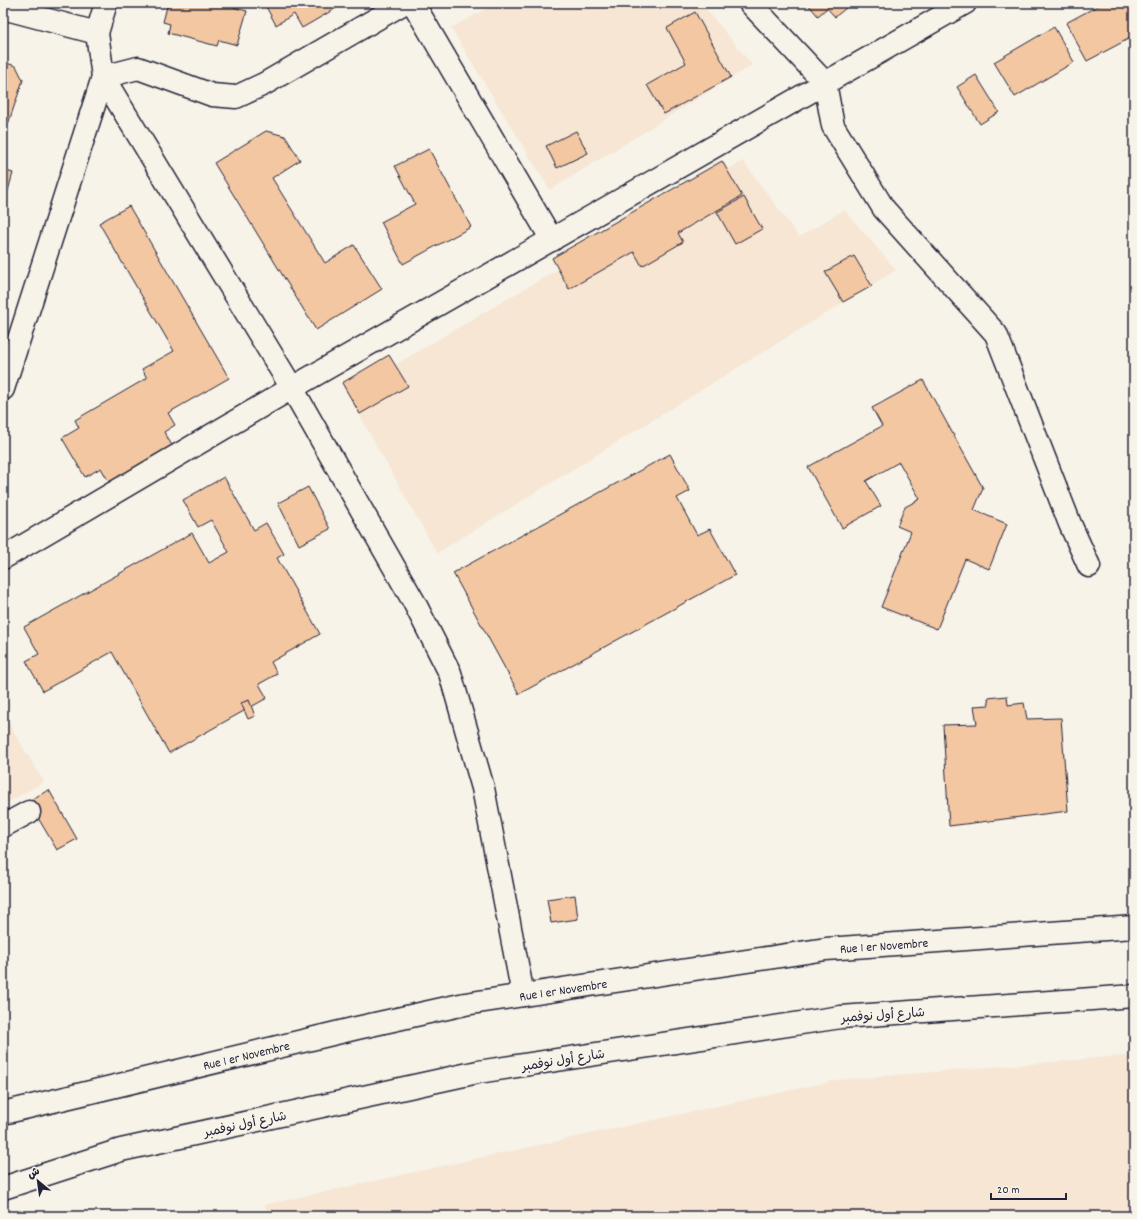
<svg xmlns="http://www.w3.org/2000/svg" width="1137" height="1219" viewBox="0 0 1137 1219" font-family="Dekko,'Playpen Sans Arabic',sans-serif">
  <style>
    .built { fill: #f6e6d3 }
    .building { fill: #f3c7a2; stroke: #22223b }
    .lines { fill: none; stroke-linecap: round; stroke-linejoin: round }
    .minor-casing { stroke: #22223b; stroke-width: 25 }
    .major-casing { stroke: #22223b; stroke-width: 25 }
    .minor { stroke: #f7f3e8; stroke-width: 22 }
    .major { stroke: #f7f3e8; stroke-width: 22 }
    .labels { text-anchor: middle; stroke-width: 3; stroke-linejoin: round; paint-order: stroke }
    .street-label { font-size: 13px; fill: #22223b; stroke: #f7f3e8 }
  </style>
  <rect width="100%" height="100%" fill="#f7f3e8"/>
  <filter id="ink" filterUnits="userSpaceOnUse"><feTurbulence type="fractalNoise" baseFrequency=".025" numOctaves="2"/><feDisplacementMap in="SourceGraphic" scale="8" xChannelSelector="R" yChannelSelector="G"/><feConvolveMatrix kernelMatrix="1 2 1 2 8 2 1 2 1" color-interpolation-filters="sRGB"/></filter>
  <g filter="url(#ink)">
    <!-- built -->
    <g class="built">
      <path d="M497,3H701L752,65L550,190L451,28Z"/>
      <path d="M743,161L799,237L844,210L896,270L437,553L347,393Z"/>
      <path d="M3,714L44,782L3,805Z"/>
      <path d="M1134,1055V1216H271L264,1205L838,1080Z"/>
    </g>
    <!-- building -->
    <g class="building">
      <path d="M168,3H219L247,11L237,45L219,40L217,46L168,33L170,24L163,22Z"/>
      <path d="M264,3H345L302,28L294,14L276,25Z"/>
      <path d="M807,3H852L835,17L827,8L818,16Z"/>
      <path d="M1103,3H1134V36L1087,61L1066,23Z"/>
      <path d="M695,12L731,77L664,114L647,85L686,63L667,28Z"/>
      <path d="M1054,27L1074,62L1015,97L994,62Z"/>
      <path d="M3,62L16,66L23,80L3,139Z"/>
      <path d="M976,75L999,112L980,124L957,87Z"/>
      <path d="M266,131L285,136L300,160L272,178L325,263L354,245L382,289L316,330L214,163Z"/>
      <path d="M576,131L588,153L557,168L546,146Z"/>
      <path d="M429,149L471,227L403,264L381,222L415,204L395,166Z"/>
      <path d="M722,161L742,196L678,233L683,242L642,266L634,252L569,289L552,258Z"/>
      <path d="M3,170L13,173L3,208Z"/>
      <path d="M744,197L762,229L735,244L717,212Z"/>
      <path d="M129,206L229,378L168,413L175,425L164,432L173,447L110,484L101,468L85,477L62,438L79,428L75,420L147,378L142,369L174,351L99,223Z"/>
      <path d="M854,256L872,286L843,302L825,272Z"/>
      <path d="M389,355L408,386L360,414L342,383Z"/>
      <path d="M923,380L983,488L974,510L1007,524L989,569L965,559L937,629L881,607L911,532L897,526L905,507L920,499L899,462L866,481L881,506L842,528L808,467L882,426L872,408Z"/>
      <path d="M670,454L690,491L677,498L697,535L710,529L735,575L519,694L453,573Z"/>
      <path d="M224,477L254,530L266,523L284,554L277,558L320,634L271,662L277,674L259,684L267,698L169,753L112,652L43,691L26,661L39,654L24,627L192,533L209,563L229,552L211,520L198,527L183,500Z"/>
      <path d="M308,487L330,529L299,545L278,503Z"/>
      <path d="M1007,696L1008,705L1024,703L1027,719L1061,718L1068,811L949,826L943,725L977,724L974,706L989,705L988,698Z"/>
      <path d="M249,700L255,716L248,719L241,703Z"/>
      <path d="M49,790L77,839L57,850L28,801Z"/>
      <path d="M575,895L578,919L551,923L547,899Z"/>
    </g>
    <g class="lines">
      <defs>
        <g id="minor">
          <path d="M413,3L552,240"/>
          <path d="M750,3L825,83L833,126L884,209L996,334L1070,524L1089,566"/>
          <path d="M3,8L97,33L106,3"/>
          <path d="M97,33L103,77L292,388L414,602L450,673L483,788L523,995"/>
          <path d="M3,389L103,77L138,68L212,95L236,97L264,84L404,3"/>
          <path d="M3,558L292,388L965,3"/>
          <path d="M3,826L29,812"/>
        </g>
        <g id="major">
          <path id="s1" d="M3,1113L357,1028L465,1004L826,949L1134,927"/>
          <path d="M3,1188L121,1150L478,1072L841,1017L1134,996"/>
        </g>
      </defs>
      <!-- minor casing -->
      <use href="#minor" class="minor-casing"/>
      <!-- major casing -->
      <use href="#major" class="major-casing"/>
      <!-- minor -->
      <use href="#minor" class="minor"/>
      <!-- major -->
      <use href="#major" class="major"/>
    </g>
  </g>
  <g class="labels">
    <!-- street labels -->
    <g class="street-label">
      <text dy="5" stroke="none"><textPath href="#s1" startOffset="898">Rue 1 er Novembre</textPath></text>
      <text dy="5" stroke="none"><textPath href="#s1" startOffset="574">Rue 1 er Novembre</textPath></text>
      <text transform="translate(883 1014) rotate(-4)" y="5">شارع أول نوفمبر</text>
      <text dy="5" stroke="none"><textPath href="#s1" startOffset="250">Rue 1 er Novembre</textPath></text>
      <text transform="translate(563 1059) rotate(-9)" y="5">شارع أول نوفمبر</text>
      <text transform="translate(245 1123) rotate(-12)" y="5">شارع أول نوفمبر</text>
    </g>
  </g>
  <!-- margin -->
  <rect width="1137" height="1219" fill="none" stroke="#f7f3e8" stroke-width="16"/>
  <rect x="8" y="8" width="1121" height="1203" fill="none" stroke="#22223b" stroke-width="1.5" filter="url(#ink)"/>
  <!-- north arrow -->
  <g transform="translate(38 1181) rotate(331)" stroke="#f7f3e8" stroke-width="3" paint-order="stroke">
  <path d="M0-3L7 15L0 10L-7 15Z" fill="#22223b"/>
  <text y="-6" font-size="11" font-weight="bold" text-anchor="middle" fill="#22223b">ش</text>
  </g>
  <!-- scale -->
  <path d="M991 1193v6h75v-6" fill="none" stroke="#22223b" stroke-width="2"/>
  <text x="997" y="1193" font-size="12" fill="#22223b" stroke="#f7f3e8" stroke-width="3" paint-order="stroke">20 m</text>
</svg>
